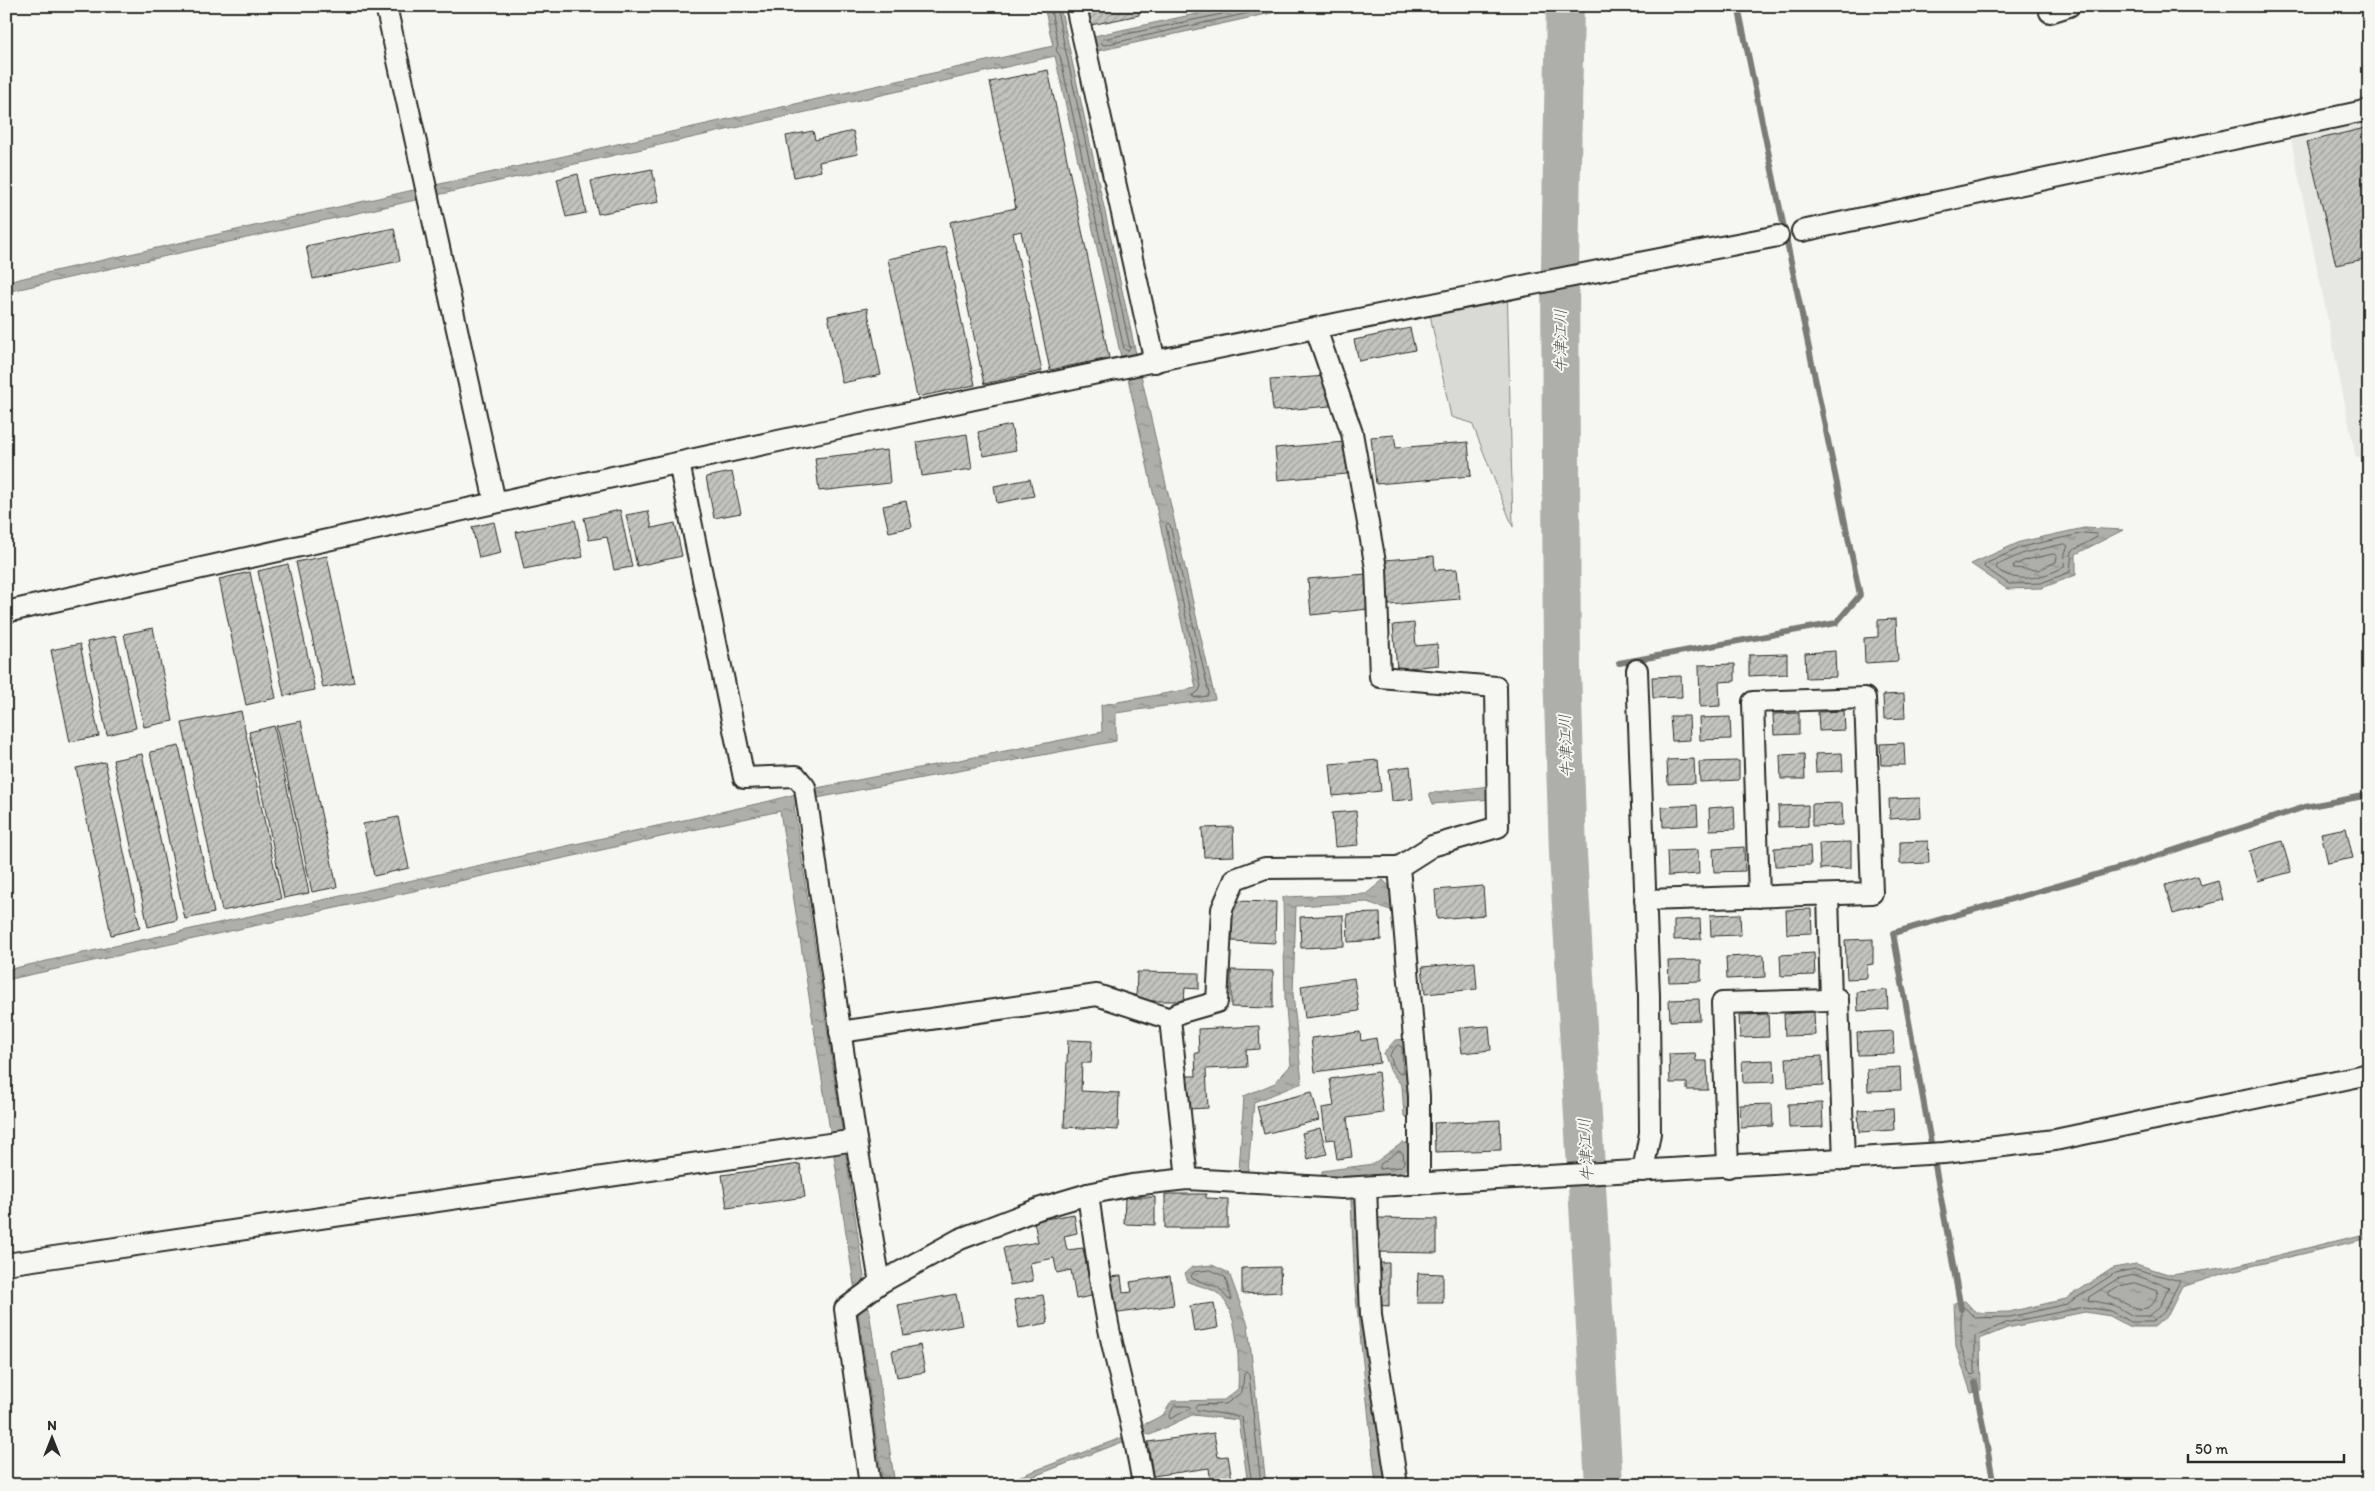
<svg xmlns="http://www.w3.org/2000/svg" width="2375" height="1491" viewBox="0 0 2375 1491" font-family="Itim,'Klee One',sans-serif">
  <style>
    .built { fill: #e7e7e3 }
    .green { fill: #d9d9d5; stroke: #828280 }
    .water { fill: url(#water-ripples); stroke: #7a7a78 }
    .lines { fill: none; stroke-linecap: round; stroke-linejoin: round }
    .shore { stroke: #5f5f5e; stroke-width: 1 }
    .stream { stroke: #7a7a78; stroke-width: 6 }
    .river { stroke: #aeaeab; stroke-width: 38 }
    .building { fill: url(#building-hatch); stroke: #2b2b2b }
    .minor-casing { stroke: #2b2b2b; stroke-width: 24 }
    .minor { stroke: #f6f6f2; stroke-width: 20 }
    .labels { text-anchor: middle; stroke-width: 4; stroke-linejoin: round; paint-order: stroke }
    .water-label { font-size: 16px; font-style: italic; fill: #525251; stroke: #f6f6f2 }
  </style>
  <defs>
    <pattern id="water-ripples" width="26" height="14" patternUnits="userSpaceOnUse" patternTransform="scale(1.25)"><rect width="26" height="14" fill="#aeaeab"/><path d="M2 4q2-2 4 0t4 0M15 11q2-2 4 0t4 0" fill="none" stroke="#8e8e8b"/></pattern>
    <pattern id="building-hatch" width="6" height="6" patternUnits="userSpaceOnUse" patternTransform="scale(1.25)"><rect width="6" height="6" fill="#c3c3c0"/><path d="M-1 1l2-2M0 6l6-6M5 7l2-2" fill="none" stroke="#9f9f9c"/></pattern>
  </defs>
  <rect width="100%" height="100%" fill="#f6f6f2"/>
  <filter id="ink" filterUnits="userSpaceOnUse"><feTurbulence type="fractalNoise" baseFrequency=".02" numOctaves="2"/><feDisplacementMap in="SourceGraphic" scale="10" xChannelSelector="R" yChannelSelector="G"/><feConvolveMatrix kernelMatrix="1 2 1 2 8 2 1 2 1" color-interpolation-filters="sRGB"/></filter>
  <g filter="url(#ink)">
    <!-- built -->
    <path class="built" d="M2369,103V455L2356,458L2287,120Z"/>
    <!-- green -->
    <path class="green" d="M1507,281L1513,527L1472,423L1451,417L1427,300Z"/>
    <!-- water -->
    <g class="water">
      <path d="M1044,6H1060L1136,354L1121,357L1055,56L433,196L431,186L1053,46Z"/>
      <path d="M1232,6H1303L1098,51L1094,36Z"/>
      <path d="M418,189L420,199L6,292V282Z"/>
      <path d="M1141,375L1215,699L1116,713V741L817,798L794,806L895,1485H883L854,1284L780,811L6,980V970L770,801L817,788L1102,732L1101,705L1196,688L1128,378Z"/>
      <path d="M2084,528L2123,530L2076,554V575L2042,588L2007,589L1971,564L2020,542Z"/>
      <path d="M1490,786L1491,799L1433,804L1429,793Z"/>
      <path d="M1383,880L1393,890L1396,912L1367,902L1296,906L1293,994L1302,1083L1254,1102L1248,1171H1239L1244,1096L1275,1083L1291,1065L1285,997L1283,897L1366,894Z"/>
      <path d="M1407,1039L1409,1119L1404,1116L1402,1086L1390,1070L1384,1053L1395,1040Z"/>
      <path d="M1402,1143H1407L1409,1165L1403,1173L1359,1177L1362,1286L1386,1485H1376L1355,1288L1350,1180L1322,1177V1171L1373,1164Z"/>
      <path d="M2369,1233V1238L2235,1270L2182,1287L2168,1315L2154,1327H2130L2110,1316L2085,1312L2007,1328L1980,1339L1981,1390L1971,1393L1956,1347L1954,1303L1965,1301L1976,1313L2009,1312L2066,1299L2113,1268L2136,1264L2171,1275L2229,1267Z"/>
      <path d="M1212,1265L1229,1273L1248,1325L1266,1485H1248L1239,1420L1192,1415L1150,1435L1143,1434L1011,1485H997L1142,1430L1143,1425L1163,1415L1172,1401L1224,1400L1238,1389C1239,1363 1240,1305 1214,1291C1206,1287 1196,1285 1188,1282L1185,1273L1192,1267Z"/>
    </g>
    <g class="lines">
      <!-- shore -->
      <g class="shore">
        <path d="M1050,6L1058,44L1056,50L1060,56L1124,349L1128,351L1130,348L1056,6"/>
        <path d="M1226,6L1225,11L1222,14L1103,39L1101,43L1104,45L1280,6"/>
        <path d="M1168,523L1170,525L1209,693L1207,696L1195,698L1192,696L1199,691L1201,686L1166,526Z"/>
        <path d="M2085,533L2096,534L2097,537L2072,551L2070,572L2041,583L2009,584L1984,567L1985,564L2022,547Z"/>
        <path d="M2065,544L2068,546L2065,553L2064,567C2043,578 2015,585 1996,568L1997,565L2024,553Z"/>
        <path d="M2054,554L2057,556L2056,562L2038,570L2013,568L2014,565L2026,560Z"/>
        <path d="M1398,1045L1402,1047L1403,1072L1400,1074L1394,1068L1390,1055Z"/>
        <path d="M1399,1151L1403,1153L1404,1163L1400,1167L1380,1169V1165Z"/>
        <path d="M2136,1269L2180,1281L2164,1312L2152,1322H2131L2111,1311L2084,1307L2006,1323L1975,1336V1374L1971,1375L1961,1346V1307H1964L1975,1318L2010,1317L2067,1304L2115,1273Z"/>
        <path d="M1211,1270L1225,1277L1232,1300L1228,1299L1218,1287L1193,1279L1191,1276L1194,1272Z"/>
        <path d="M2135,1275L2169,1287L2159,1308L2149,1316H2133L2114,1305L2088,1300L2089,1297L2117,1279Z"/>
        <path d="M2135,1283L2158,1291C2152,1323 2127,1303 2109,1296V1293L2120,1286Z"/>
        <path d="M1175,1406H1189L1191,1408L1170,1419L1169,1416Z"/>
        <path d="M1252,1485L1242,1417L1197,1410L1195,1408L1197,1405L1226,1404L1242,1392L1244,1374L1246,1372L1249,1375L1261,1485"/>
      </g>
      <!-- stream -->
      <g class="stream">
        <path d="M1619,663L1836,623L1860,595L1738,6"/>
        <path d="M1961,1309L1893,933L2123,867L2305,807L2369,795"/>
        <path d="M1975,1383L1994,1485"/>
      </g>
      <!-- river -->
      <path class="river" d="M1565,6L1560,268L1562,670L1568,853L1604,1485"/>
    </g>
    <!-- building -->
    <g class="building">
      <path d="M1087,6H1138L1139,15L1091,25Z"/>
      <path d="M1048,70L1109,358L1050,370L1021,231L1013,233L1042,371L984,384L950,222L1016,208L990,82Z"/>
      <path d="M2369,127V258L2336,265L2307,142Z"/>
      <path d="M813,131L815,140L853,131L858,154L819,162L821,171L794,177L786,136Z"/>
      <path d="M652,169L659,202L598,214L591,181Z"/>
      <path d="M578,174L586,213L566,217L557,179Z"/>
      <path d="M394,228L400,261L313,279L306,246Z"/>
      <path d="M946,247L975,385L917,397L888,259Z"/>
      <path d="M867,308L881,375L842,383L828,316Z"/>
      <path d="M1410,328L1415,350L1359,361L1354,340Z"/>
      <path d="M1327,376L1330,406L1273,411L1270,380Z"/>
      <path d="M1011,425L1016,450L984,456L978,432Z"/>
      <path d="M967,434L972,469L922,476L917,442Z"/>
      <path d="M1394,435L1396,448L1468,442L1471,476L1376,484L1371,437Z"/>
      <path d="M1345,442L1347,474L1278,480L1275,448Z"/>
      <path d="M887,450L890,483L819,491L815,458Z"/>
      <path d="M732,472L741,513L714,518L706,477Z"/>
      <path d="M1030,479L1034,496L997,503L994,486Z"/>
      <path d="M906,501L912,527L889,532L883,506Z"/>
      <path d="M620,510L632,567L614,570L607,537L589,540L584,518Z"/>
      <path d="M648,511L652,528L675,523L682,556L637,566L626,515Z"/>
      <path d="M575,520L583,557L524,569L516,532Z"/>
      <path d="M494,522L501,553L479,558L472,527Z"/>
      <path d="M327,556L354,682L323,688L296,562Z"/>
      <path d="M1434,556L1435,570L1457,569L1460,599L1389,605L1385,560Z"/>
      <path d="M288,564L315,690L284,696L258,571Z"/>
      <path d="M250,572L276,698L246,705L219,579Z"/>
      <path d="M1366,574L1369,609L1311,615L1308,579Z"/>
      <path d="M1896,619L1898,661L1865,663L1864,638L1878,637V620Z"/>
      <path d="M1414,623L1416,646L1437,644L1439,665L1397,669L1393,625Z"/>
      <path d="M153,628L173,721L144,727L124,634Z"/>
      <path d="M116,636L136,728L107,735L87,642Z"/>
      <path d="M80,644L99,736L70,742L51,650Z"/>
      <path d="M1835,651L1836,677L1806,678L1805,653Z"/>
      <path d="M1787,654V674L1749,676V655Z"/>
      <path d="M1735,664V681L1719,682L1720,706L1700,707L1699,665Z"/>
      <path d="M1681,676L1682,697L1653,698L1652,677Z"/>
      <path d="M1904,694L1905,718L1884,719L1883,695Z"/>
      <path d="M241,711L281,899L222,911L182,723Z"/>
      <path d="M1844,711L1845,730L1819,731L1818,712Z"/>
      <path d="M1799,713V734L1774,735L1773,714Z"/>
      <path d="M1670,716H1689L1690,740L1672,741Z"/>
      <path d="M1730,717L1731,739L1700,740L1699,718Z"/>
      <path d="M301,721L337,887L312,892L276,726Z"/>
      <path d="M274,726L309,893L284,898L249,732Z"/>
      <path d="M1904,743L1905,765H1881L1880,744Z"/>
      <path d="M179,746L214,913L185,919L150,752Z"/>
      <path d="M1842,753L1843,771L1816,772L1815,754Z"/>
      <path d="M142,754L177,920L148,927L113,760Z"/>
      <path d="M1804,754L1805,779H1781L1780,755Z"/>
      <path d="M1694,759L1695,783L1668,784L1667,760Z"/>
      <path d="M1378,760L1381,791L1333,796L1330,764Z"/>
      <path d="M1739,761V780L1700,782L1699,762Z"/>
      <path d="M105,762L140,928L111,935L76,768Z"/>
      <path d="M1410,766L1413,799L1392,801L1389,769Z"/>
      <path d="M1920,798L1921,817L1890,819L1889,799Z"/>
      <path d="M1842,803L1843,825L1812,826V804Z"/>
      <path d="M1697,805L1698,825L1663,827L1662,807Z"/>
      <path d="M1808,805V826L1779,827L1778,806Z"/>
      <path d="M1734,806L1735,829L1710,830L1709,808Z"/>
      <path d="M1356,811L1359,845L1335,847L1332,813Z"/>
      <path d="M398,817L409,868L374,876L363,824Z"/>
      <path d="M1233,827L1234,856L1204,857L1202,828Z"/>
      <path d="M2346,828L2353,858L2328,863L2321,833Z"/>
      <path d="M1928,841L1929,863L1900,864V842Z"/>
      <path d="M2282,841L2291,872L2258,881L2249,851Z"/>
      <path d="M1851,842V868L1820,869L1819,843Z"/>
      <path d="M1810,846L1811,865L1775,866L1774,848Z"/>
      <path d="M1744,847L1745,871L1714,872L1713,849Z"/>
      <path d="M1698,850L1699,874L1668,876L1667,851Z"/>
      <path d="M2198,876L2201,886L2218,881L2223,900L2173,914L2165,885Z"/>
      <path d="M1483,886L1485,915L1437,919L1435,890Z"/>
      <path d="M1233,901L1276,902L1275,943L1232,941Z"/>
      <path d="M1811,909L1812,933L1787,934L1786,910Z"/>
      <path d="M1380,913L1381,940L1348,942L1347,914Z"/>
      <path d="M1740,914L1741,935L1711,936L1710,915Z"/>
      <path d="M1343,915L1344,946L1301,948L1300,917Z"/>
      <path d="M1700,919L1701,939L1674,940V920Z"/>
      <path d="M1873,939V964L1867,965V978L1847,979L1845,940Z"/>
      <path d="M1814,953L1815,975L1781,976L1780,955Z"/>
      <path d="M1764,955L1765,977L1727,979L1726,957Z"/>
      <path d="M1701,960V981L1669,982L1668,961Z"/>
      <path d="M1475,962L1477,989L1425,994L1422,967Z"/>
      <path d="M1231,970L1273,971V1008L1231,1007Z"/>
      <path d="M1137,972L1199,973V989L1185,988L1184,1001H1136Z"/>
      <path d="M1354,978L1359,1011L1305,1018L1301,986Z"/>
      <path d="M1887,990L1888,1009L1858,1011L1857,992Z"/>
      <path d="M1699,999L1700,1020L1670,1021L1669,1000Z"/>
      <path d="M1814,1012L1815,1035L1785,1036L1784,1014Z"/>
      <path d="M1768,1014L1769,1037L1740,1038L1739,1015Z"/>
      <path d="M1259,1026L1260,1049L1246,1050L1247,1067L1206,1069L1208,1108L1188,1109L1186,1076H1196L1195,1053H1199L1198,1029Z"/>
      <path d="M1489,1026L1491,1050L1462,1053L1459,1028Z"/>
      <path d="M1893,1031L1894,1054L1858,1055L1857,1033Z"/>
      <path d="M1360,1032L1361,1041L1376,1038L1380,1063L1315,1072L1311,1038Z"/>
      <path d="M1068,1040L1092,1041L1091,1063H1082L1081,1091L1119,1093L1118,1130L1064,1127Z"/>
      <path d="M1695,1053L1696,1061H1707L1708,1090H1687V1083H1670L1669,1054Z"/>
      <path d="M1822,1056L1823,1086L1788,1088L1786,1058Z"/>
      <path d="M1774,1060L1775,1082L1743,1083L1742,1061Z"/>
      <path d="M1900,1067L1901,1090L1868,1091L1867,1069Z"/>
      <path d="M1378,1072L1383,1113L1347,1118L1352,1157L1337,1159L1334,1139L1326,1140L1322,1108L1334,1106L1330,1079Z"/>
      <path d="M1312,1092L1319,1120L1264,1134L1257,1106Z"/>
      <path d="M1822,1103L1823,1127L1789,1128L1788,1104Z"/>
      <path d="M1772,1104L1773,1126L1741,1128L1740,1105Z"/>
      <path d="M1893,1108L1894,1130L1859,1132L1858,1110Z"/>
      <path d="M1500,1120L1501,1150L1435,1152L1434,1123Z"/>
      <path d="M1320,1128L1327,1154L1308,1159L1302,1133Z"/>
      <path d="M800,1164L805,1197L727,1208L722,1175Z"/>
      <path d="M1165,1194H1206V1198L1228,1199V1228H1165Z"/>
      <path d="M1125,1197H1155V1225L1124,1224Z"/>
      <path d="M1074,1214L1077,1233L1064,1236L1067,1250L1083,1248L1092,1296L1076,1299L1071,1270L1057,1273L1054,1258L1030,1263L1033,1281L1010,1285L1003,1248L1038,1242L1034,1221Z"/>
      <path d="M1377,1218L1437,1219V1253L1377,1252Z"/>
      <path d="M1376,1263H1389V1306L1376,1305Z"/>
      <path d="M1280,1267L1281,1292L1242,1294V1268Z"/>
      <path d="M1418,1273L1443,1274V1303H1417Z"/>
      <path d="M1121,1276L1123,1293L1132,1292L1130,1282L1170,1276L1174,1305L1112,1314L1106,1277Z"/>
      <path d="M956,1294L962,1325L904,1336L898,1305Z"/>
      <path d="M1043,1295L1048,1323L1019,1328L1014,1300Z"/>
      <path d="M1214,1303L1218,1328L1194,1332L1190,1306Z"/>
      <path d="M920,1345L925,1372L897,1377L892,1351Z"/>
      <path d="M1214,1433L1218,1457L1228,1456L1233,1485H1211L1209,1468L1153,1476L1148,1442Z"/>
    </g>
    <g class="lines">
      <defs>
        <g id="minor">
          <path d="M386,6L495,502"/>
          <path d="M1076,6L1155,362"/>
          <path d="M2050,12L2069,6"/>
          <path d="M1802,231L2369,110"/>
          <path d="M1316,329L1352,433L1376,568L1380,677L1496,687L1498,827L1432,846L1399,867L1419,1096V1184"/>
          <path d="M679,463L744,778L796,776L805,787L856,1140L880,1283"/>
          <path d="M6,612C595,479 1185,350 1778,236"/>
          <path d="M1637,670L1649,996L1650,1133L1643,1171"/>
          <path d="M1828,895L1831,1000L1838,999L1844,1160"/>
          <path d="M1645,900L1872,893L1865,698L1753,702L1759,897"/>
          <path d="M1170,1019L1179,1013L1217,1002L1222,909L1235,879L1265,868L1399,867"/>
          <path d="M840,1032L1097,995L1170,1019L1187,1179"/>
          <path d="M1728,1167L1722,1003L1831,1000"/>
          <path d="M1366,1187L1371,1315L1397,1485"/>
          <path d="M1088,1194C1094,1239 1100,1284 1109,1329C1120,1381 1135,1432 1143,1485"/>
          <path d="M6,1264L856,1140"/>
          <path d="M870,1485L845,1309L880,1283L960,1239L1041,1208L1088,1194L1132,1185L1187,1179L1342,1188L1944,1153L2055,1140L2369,1074"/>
        </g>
      </defs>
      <!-- minor casing -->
      <use href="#minor" class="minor-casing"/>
      <!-- minor -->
      <use href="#minor" class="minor"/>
    </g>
  </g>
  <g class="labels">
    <!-- water labels -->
    <g class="water-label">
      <text transform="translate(1560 341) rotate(-90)" y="6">牛津江川</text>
      <text transform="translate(1565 746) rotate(-92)" y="6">牛津江川</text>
      <text transform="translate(1585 1150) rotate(-93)" y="6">牛津江川</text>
    </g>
  </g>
  <!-- margin -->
  <rect width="2375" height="1491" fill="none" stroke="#f6f6f2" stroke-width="25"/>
  <rect x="12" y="12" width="2350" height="1466" fill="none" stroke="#2b2b2b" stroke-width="2" filter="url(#ink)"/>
  <!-- north arrow -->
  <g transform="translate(52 1438)" stroke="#f6f6f2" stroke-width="4" paint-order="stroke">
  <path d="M0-4L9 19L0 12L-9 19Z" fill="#2b2b2b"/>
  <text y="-8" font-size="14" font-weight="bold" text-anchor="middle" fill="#2b2b2b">N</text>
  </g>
  <!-- scale -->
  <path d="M2188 1454v8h156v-8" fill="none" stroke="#2b2b2b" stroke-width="2.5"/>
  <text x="2195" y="1454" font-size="15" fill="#2b2b2b" stroke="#f6f6f2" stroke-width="4" paint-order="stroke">50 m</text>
</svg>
